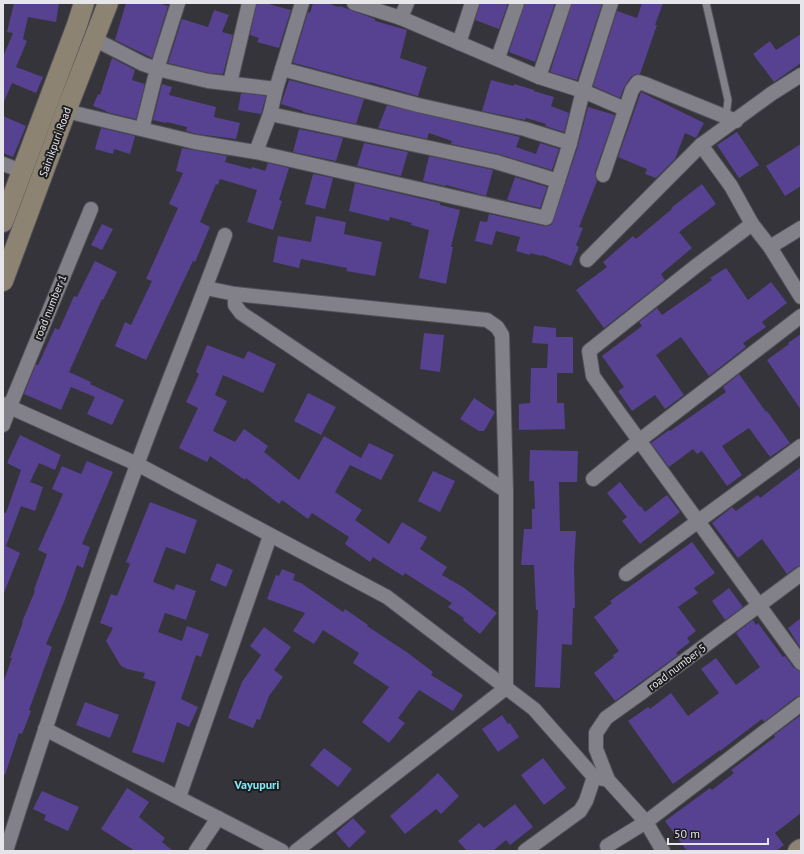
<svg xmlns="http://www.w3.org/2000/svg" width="804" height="854" viewBox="0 0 804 854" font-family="'PT Sans',sans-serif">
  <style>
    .building { fill: #574191 }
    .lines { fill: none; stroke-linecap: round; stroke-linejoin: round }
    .service-casing { stroke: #515156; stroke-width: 9 }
    .minor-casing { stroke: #515156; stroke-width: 16 }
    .secondary-casing { stroke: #515156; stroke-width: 22 }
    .service { stroke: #828189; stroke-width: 7 }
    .minor { stroke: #828189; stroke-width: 14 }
    .secondary { stroke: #8c8372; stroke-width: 20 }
    .labels { text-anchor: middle; stroke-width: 4; stroke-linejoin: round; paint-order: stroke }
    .street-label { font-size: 11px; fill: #e6e6ea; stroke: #1d1c1f }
    .neighbourhood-label { font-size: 12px; font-weight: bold; fill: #7feaf5; stroke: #1d1c1f }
  </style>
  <rect width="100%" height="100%" fill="#35343b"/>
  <!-- building -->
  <g class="building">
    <path d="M14,3H59L56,22L28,17L23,39L27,41L16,67L43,77L36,93L12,83L3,104V57L13,33L7,32Z"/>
    <path d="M126,3H159L168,6L152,58L115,40Z"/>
    <path d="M257,3H265L291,10L279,48L257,42L259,38L250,35Z"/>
    <path d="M313,3H327L339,7L340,6L375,19V21L407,30L400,58L427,67L418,96L369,82V83L294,63L293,62L308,12L310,13Z"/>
    <path d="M480,3H508L499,29L475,20Z"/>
    <path d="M525,3H555L535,62L509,52Z"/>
    <path d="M572,3L602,4L577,80L550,72Z"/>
    <path d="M642,3H663L655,25H657L640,74H635L631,77L624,87L620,98L593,86L617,11L637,18Z"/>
    <path d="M214,10L229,15L222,32L233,35L223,74L209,73L168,63L182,19L208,27Z"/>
    <path d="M801,34V63L774,82L753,54L770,41L776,50Z"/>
    <path d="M112,58L135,70L132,80L145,84L136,119L106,112V111L93,106L98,94L100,95Z"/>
    <path d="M289,80L364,99L356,124L303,112V111L281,104Z"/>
    <path d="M491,80L514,86V84L534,90V91L554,97L551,106L569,113L564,132L545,126L546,124L526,118L525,120L482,111Z"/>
    <path d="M162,84L172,87L169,95L216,107L214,117L240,123L236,139L197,134L186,131L187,127L167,122L166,123L153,120Z"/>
    <path d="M641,92L704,123L696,138L685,133L675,159L656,178L645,174L647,169L618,157Z"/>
    <path d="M241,93L266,96L261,114L238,110Z"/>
    <path d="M387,105L520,137L516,147L536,154L540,143L559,149L552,170L498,154L451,144L452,141L429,133L427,139L378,128Z"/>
    <path d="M588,107L615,115L595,172V177L597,181L579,227L583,228L576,245L579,247L571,266L542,255V256L530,253V255L516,251L520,237L496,231L492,245L475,241L480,221L487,222L489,214L544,226H549L552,224L578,146Z"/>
    <path d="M3,116L26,126L13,157L3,153Z"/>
    <path d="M101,128L135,136L130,154L114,149L113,154L95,149Z"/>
    <path d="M299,129L343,138L336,161L293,152Z"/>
    <path d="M737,132L759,165L739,178L717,145Z"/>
    <path d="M364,143L408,152L401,176L357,166Z"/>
    <path d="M801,144V186L785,196L766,166Z"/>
    <path d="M182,148L227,156L225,162L251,169L252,167L265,171L268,163L289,168L279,200L282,201L273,230L247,222L257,190L220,179L218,185L216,184L200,222L210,227L195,262L193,261L146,360L115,346L125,322L131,325L152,281L146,279L178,208L169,204L183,173L176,171Z"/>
    <path d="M429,156L493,170L486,196L446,185L445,186L423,181Z"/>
    <path d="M313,174L333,178L325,209L305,204Z"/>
    <path d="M515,177L547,187L540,208L507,200Z"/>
    <path d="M355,183L440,203V205L460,210L451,247H453L446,284L419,278L429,230L411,225L412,223L390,217L389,221L349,211Z"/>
    <path d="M702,184L716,204L679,232L692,248L661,274L665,280L604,328L576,290L607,267L603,262L633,236L636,239L672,209L671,208Z"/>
    <path d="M316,216L346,222L344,234L382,242L375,276L346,271L347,268L301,259L299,268L273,262L278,236L311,242Z"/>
    <path d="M102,224L113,229L102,250L91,245Z"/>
    <path d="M95,261L117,272L103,300L102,299L69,372L91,382L90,384L124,400L112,425L87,414L95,397L71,387L61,410L24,394L36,364L38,365L55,328L59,330L74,296L77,297Z"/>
    <path d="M726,268L748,300L771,282L787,303L762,322L766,327L743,343L746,347L709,376L681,337L656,355L684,395L665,409L655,395L632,411L618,391L624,387L602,356L642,326L639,322L657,308L662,315L712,280L710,278Z"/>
    <path d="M534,326L556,328V337H573V373H557V403H564L565,429L519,430V404L530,403L531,368H547L548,344L532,343Z"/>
    <path d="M424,333L444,335L440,372L420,369Z"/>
    <path d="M801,334V410L767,360L789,344L788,343Z"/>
    <path d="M207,345L244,359L248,351L276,364L263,393L223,375L215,395L227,401L213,431L235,442L244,429L268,446L264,452L299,480L324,436L361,458L369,443L394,455L381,480L350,465L335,492L362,510L355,520L389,544L402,522L427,537L420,549L447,567L442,575L463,587L497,613L480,634L463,620L464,618L448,607L452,603L405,573L403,576L373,557L370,562L345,544L349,537L312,513L308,519L282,500L279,504L246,478L245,480L210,456L207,462L179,448L198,408L186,402L199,374L196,372Z"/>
    <path d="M739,374L766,412L767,411L790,443L770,457L749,428L722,446L742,475L727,486L702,451L697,454L693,449L669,467L651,443L669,430L670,431L726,392L723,387Z"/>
    <path d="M308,393L336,407L321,435L294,421Z"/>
    <path d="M474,398L495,412L484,431H479L460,419Z"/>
    <path d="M20,435L61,455L55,470L39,463L30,482L43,487L35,511L21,506L6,546L20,553L3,595V512L6,513L21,470L7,463Z"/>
    <path d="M530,450L578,451L577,482H559L560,531H576L574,566L575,608H573L572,645L562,644L560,688L535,687L538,610H536L534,565H521L524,529H532V509H535L534,481H529Z"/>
    <path d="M87,461L113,472L82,544L90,547L83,568L77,565L64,602L46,644L52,647L29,710L31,711L22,734L19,733L5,775L3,774V683L12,658H10L23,622H22L35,591L34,590L47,554L38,550L63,494L52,489L62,466L81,474Z"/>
    <path d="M801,467V566L796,567L787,574L762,539L738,558L712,523L732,507L736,511L758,495L760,498Z"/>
    <path d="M433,471L455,481L440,512L418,501Z"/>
    <path d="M620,482L640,507L641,506L645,512L667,495L680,512L640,544L622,521L627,517L607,493Z"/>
    <path d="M150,502L197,520L185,554L166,547L153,582L174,590L176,584L196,591L186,620L165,613L158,632L182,641L187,626L209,634L201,657L196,655L181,699L198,707L189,727L177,722L164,763L132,752L156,682L143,678L145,673L127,669L121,666L106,641L113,628L100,623L111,594L117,596L130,564L126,562Z"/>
    <path d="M692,542L715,573L694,588L698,593L678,607L696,631L687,638L690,642L676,653L678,655L615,701L594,673L614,657L613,655L619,651L594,617L612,603L610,601Z"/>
    <path d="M217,563L233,570L226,587L210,580Z"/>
    <path d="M282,569L295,574L293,580L301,583L343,612L345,609L368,625L367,626L408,653L433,672L431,675L463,695L453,711L419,690L398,718L405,723L389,743L362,722L389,687L353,663L359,653L323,630L314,644L293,631L305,613L267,599L276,575L279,576Z"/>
    <path d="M729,588L743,607L725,620L712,601Z"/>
    <path d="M801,618V649L788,628Z"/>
    <path d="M753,620L756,625L758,623L783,657L785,656L794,668L801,671V696L796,697L764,722L762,719L720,751V750L673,784L628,721L648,707L650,709L671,693L688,716L719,693L701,669L716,658L736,685L760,667L736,633Z"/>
    <path d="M264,627L291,647L274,670L283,677L269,696L260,720L257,719L253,728L228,718L242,682L261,655L250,646Z"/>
    <path d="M85,702L119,715L110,738L76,725Z"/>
    <path d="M502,715L508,724L510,723L519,737L498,752L482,729Z"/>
    <path d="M801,715V813L775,833L784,845L776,851H687L665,821L710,788L712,790L734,773L731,770L775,737L774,735Z"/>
    <path d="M324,748L352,769L338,787L310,765Z"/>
    <path d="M543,758L566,788L544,805L521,775Z"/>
    <path d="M438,773L459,796L441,814L436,809L405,834L390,816L419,791Z"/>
    <path d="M127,788L149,802L139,817L165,838L162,842L173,851H135L101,829Z"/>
    <path d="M42,791L79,807L68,831L44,820L46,815L33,809Z"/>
    <path d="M515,804L533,827L510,845L506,840L493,851H467L458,841L479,823L484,828Z"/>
    <path d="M353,818L366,832L349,848L336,833Z"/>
  </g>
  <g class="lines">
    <defs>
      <path id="service" d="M706,3L728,100L726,117"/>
      <g id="minor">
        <path d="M354,3L401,18L539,77L583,91L625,109"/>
        <path d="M401,18L407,3"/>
        <path d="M94,39L143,64L157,69L208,81L276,89"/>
        <path d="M459,43L472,3"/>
        <path d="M498,58L517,3"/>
        <path d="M282,69L418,105L525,129L570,143"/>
        <path d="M539,77L564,3"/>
        <path d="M230,83L249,3"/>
        <path d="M66,111L195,142L256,152L546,218L570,143L583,91L611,3"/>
        <path d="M270,114L496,162L558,181"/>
        <path d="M142,129L157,69L178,3"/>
        <path d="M701,145L731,186L752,224L770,247L801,297"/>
        <path d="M256,152L270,114L276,89L302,3"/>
        <path d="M3,164L22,171"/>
        <path d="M603,175L632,90L638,82L645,84L736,121"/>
        <path d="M752,224L696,266L589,351L593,376L617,410L801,663"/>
        <path d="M770,247L801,228"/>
        <path d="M587,260L701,145L771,94L801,75"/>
        <path d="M206,288L235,294L487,320L497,327L502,335L506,491V688L296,851"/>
        <path d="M235,294V305L241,313L506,491"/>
        <path d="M3,404L137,464L387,597L534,709L594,777L608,780L646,822L663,851"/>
        <path d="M3,425L10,406L91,209"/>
        <path d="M593,479L640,440L801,316"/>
        <path d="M626,574L801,446"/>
        <path d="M45,729L282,851"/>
        <path d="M608,780L596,749V733L606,718L641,693L801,574"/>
        <path d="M179,797L270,536"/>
        <path d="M607,846L646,822L801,704"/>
        <path d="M6,851C47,722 90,592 137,465C165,388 197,312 225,235"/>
        <path d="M196,851L218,818"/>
        <path d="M525,851L580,811L586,801L594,777"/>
      </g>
      <g id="secondary">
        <path d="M3,222L77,25L84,3"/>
        <path d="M3,281L66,111L108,3"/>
        <path d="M798,851L801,849"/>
      </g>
    </defs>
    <!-- service casing -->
    <use href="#service" class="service-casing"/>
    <!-- minor casing -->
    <use href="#minor" class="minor-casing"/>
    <!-- secondary casing -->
    <use href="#secondary" class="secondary-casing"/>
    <!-- service -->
    <use href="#service" class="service"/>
    <!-- minor -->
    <use href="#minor" class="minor"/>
    <!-- secondary -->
    <use href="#secondary" class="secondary"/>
  </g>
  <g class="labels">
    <!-- street labels -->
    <g class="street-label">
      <text transform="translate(55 142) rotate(-70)" y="4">Sainikpuri Road</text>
      <text transform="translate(50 307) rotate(-68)" y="4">road number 1</text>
      <text transform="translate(677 667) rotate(-37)" y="4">road number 5</text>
    </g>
    <!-- neighbourhood labels -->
    <g class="neighbourhood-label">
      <text x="257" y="789">Vayupuri</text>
    </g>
  </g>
  <!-- border -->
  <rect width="804" height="854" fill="none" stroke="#e6e6ea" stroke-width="8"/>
  <!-- scale -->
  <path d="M668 838v6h100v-6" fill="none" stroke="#e6e6ea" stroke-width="2"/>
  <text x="674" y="838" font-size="12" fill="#e6e6ea" stroke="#1d1c1f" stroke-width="3" paint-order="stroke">50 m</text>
</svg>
